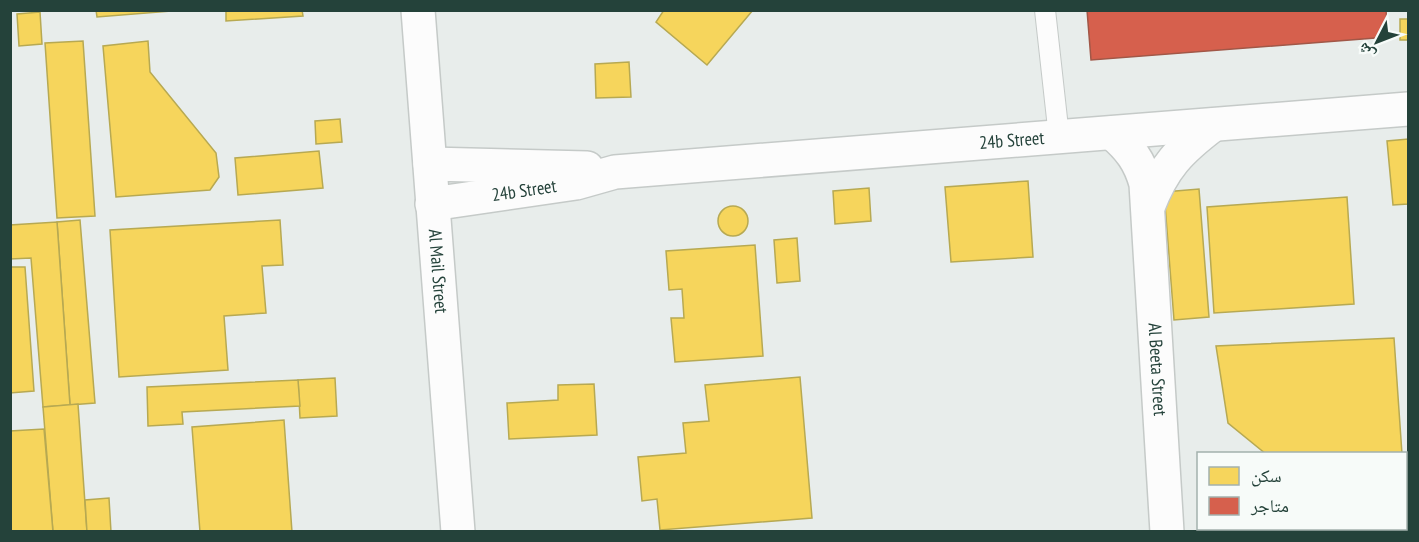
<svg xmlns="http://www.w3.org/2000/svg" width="1419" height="542" viewBox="0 0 1419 542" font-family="'PT Sans Narrow','Noto Naskh Arabic',sans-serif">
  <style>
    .homes { fill: #f6d55c; stroke: #b7a952; stroke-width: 1.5 }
    .shops { fill: #d6604d; stroke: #a15747; stroke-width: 1.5 }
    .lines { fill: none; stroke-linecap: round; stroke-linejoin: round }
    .service-casing { stroke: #c5cac8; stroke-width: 22 }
    .minor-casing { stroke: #c5cac8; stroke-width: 36 }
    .service { stroke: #fcfcfc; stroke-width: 20 }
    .minor { stroke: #fcfcfc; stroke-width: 33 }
    .labels { text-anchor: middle; stroke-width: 6; stroke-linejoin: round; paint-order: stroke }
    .street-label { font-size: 18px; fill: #24423a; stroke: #f7fbf9 }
  </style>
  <rect width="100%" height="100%" fill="#e8edeb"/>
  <!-- homes -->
  <g class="homes">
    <path d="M96,10H184L97,17Z"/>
    <path d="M226,10H302L303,16L226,21Z"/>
    <path d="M664,10H753L707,65L656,22Z"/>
    <path d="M40,12L42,44L19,46L17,14Z"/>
    <rect x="1400" y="19" width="8" height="21"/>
    <path d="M83,41L95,216L57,218L45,43Z"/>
    <path d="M148,41L150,72L216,153L219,177L210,190L116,197L103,46Z"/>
    <path d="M629,62L631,97L596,98L595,64Z"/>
    <path d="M340,119L342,142L316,144L315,121Z"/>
    <path d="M1408,139V204L1393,205L1387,141Z"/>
    <path d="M319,151L323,188L238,195L235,158Z"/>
    <path d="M1028,181L1033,257L951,262L945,187Z"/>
    <path d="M869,188L871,221L835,224L833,191Z"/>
    <path d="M1199,189L1209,317L1174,320L1164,192Z"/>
    <path d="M1347,197L1354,304L1214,313L1207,207Z"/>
    <circle cx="733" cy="221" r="15"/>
    <path d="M80,220L95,403L70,405L57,222Z"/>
    <path d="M280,220L283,265L262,266L266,313L224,316L228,370L119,377L110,230Z"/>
    <path d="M57,222L70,405L43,407L31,258L10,259V225Z"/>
    <path d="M797,238L800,281L777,283L774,240Z"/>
    <path d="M755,245L763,356L675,362L671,318H684L682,289L669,290L666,251Z"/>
    <path d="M10,267H25L34,391L10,393Z"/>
    <path d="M1394,338L1402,454H1266L1228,423L1216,346Z"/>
    <path d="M800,377L812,518L660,530L657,499L642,501L638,457L686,453L683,423L709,421L705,385Z"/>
    <path d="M335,378L337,416L300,418L298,380Z"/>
    <path d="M298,380L300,406L182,412L183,424L148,426L147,387Z"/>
    <path d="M594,384L597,435L509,439L507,403L558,400V385Z"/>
    <path d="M78,404L87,532H53L43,407Z"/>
    <path d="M284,420L292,532H200L192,427Z"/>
    <path d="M44,429L53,532H10V431Z"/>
    <path d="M109,498L111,532H87L85,500Z"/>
  </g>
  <!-- shops -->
  <path class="shops" d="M1087,10H1386L1388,37L1091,60Z"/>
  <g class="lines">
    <defs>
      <path id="service" d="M1045,10L1059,137"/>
      <g id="minor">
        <path id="s1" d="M418,10L458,532"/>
        <path id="s2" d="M1112,133C1130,148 1140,162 1146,184L1167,532"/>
        <path d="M430,164L587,168"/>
        <path id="s3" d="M432,204L576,183L615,172L1408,109"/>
        <path d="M1148,207C1163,167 1180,150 1213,125"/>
      </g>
    </defs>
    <!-- service casing -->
    <use href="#service" class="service-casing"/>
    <!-- minor casing -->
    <use href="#minor" class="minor-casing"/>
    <!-- service -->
    <use href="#service" class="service"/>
    <!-- minor -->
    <use href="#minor" class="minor"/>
  </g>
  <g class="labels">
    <!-- street labels -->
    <g class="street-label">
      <text dy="6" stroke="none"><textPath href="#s3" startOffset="584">24b Street</textPath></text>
      <text dy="6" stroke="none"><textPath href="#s3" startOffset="93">24b Street</textPath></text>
      <text dy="6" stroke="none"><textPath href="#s1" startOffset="262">Al Mail Street</textPath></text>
      <text dy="6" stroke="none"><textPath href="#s2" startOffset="248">Al Beeta Street</textPath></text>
    </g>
  </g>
  <!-- border -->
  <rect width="1419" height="542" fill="none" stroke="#24423a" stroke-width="24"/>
  <!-- legend -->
  <rect x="1197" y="452" width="210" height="78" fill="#f7fbf9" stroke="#a3b1ad" stroke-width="1.5"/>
  <rect x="1209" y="467" width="30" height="18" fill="#f6d55c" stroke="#a3b1ad" stroke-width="1.5"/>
  <text x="1251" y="482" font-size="18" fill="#24423a">سكن</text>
  <rect x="1209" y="497" width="30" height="18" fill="#d6604d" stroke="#a3b1ad" stroke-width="1.5"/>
  <text x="1251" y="512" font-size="18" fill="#24423a">متاجر</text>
  <!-- north arrow -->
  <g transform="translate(1377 42) rotate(228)" stroke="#f7fbf9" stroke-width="4.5" paint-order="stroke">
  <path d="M0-4.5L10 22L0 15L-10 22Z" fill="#24423a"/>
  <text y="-9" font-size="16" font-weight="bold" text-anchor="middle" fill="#24423a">ش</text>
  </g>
</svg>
